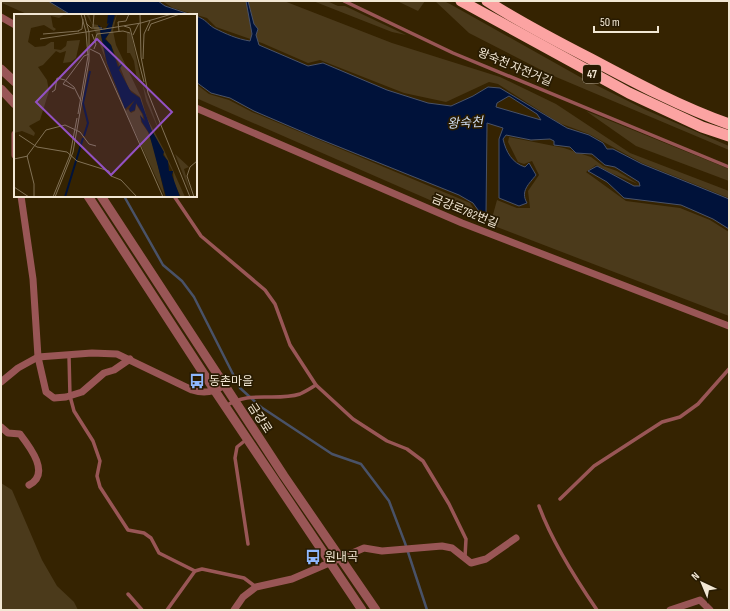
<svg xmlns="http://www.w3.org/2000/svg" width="730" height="611" viewBox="0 0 730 611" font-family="'Sofia Sans Condensed','Noto Sans KR',sans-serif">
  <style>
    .green { fill: #4b3a1b }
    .water { fill: #00123a; stroke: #495268; fill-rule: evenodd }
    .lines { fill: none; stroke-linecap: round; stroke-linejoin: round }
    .stream { stroke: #495268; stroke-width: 2.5 }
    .service { stroke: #995656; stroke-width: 3.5 }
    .minor { stroke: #995656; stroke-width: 7 }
    .tertiary { stroke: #995656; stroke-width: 9 }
    .trunk { stroke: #fba3a2; stroke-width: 11 }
    .labels { text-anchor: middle; stroke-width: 3.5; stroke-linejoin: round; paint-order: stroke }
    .shield { fill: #281b02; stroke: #b5aa95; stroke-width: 1 }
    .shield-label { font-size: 11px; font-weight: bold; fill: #f2e7d4 }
    .street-label { font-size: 12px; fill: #f2e7d4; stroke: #281b02 }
    .poi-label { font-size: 12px; fill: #f2e7d4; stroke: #281b02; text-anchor: start }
    .water-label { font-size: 13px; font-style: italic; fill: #cddbf0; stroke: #281b02 }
    .inset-river { fill: none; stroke: #00123a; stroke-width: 2 }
    .inset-road { fill: none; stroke: #817155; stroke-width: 1 }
    .view { fill: #9351c3; fill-opacity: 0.15; stroke: #9351c3; stroke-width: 2 }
    .inset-edge { fill: none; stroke: #f2e7d4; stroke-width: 2 }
  </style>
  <rect width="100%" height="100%" fill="#352301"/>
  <!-- green -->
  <g class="green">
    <path d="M1,1H48L70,15H29L2,3Z"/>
    <path d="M162,1H284L392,43L500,77L556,104L630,153L729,191V198L642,163L589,134L559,123L498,84L489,82L446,102L404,93L320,60L308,63L262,43L216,27L207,18L173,8Z"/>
    <path d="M313,1H327L338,6H345L406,35L392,32Z"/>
    <path d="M397,1H425L418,11Z"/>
    <path d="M435,1H444L450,4L580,77L646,110L729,146V150L549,74L469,33Z"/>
    <path d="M196,84L209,94L229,100L252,112L470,203L478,215L485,217V220L491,222L497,200L517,208H530L528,191L539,175L532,161L524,164L518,162L508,142L509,137L564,148L591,157L603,166L617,171L638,184L611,173L596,165L586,172L626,201L680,208L710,220L729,232V316L455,211L196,98Z"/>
    <path d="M586,111L729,169V181L636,146Z"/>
    <path d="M1,483L12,490L42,560L57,586L74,602L78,610H1Z"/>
  </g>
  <!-- water -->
  <g class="water">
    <path d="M48,1H158L165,6L192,15H71Z"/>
    <path d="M246,1H248L254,24L258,29L256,35L259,45L308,66L323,63L387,90L428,103L451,106L473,96L488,87L500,88L567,128L589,135L603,143L607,149H613L642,164L729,199V229L713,219L681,205L624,198L607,182L588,171L597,166L634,186H640L639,182L615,167L605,165L592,154L576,153L570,147L554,145V141L550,139L531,140L506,135L503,139C506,152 512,163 525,167L529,163L536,175C529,184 520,191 527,203L519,206L499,198V139L503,128L487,123L486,215L481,214L473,203L459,195L317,138L254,111L230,98L211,93L196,82V16C207,20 206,23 214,28C226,34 237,39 250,41L252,34ZM509,96L537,114L541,120L496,107L497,103Z"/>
  </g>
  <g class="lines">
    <!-- stream -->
    <path class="stream" d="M124,196L163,265L182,281L194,297L240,388L261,407L332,454L361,464L389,501L405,543L427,610"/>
    <!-- service -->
    <g class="service">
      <path d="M344,1L453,53L729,167"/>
      <path d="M174,196L201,236L265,290L275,304L290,345L316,385L353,419L387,441L407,449L423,461L449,504L466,539L465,557"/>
      <path d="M69,356L70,396L74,411L93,441L100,461L97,476L100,487L128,530L144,533L151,538L159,553L195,571L202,569L244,578L256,587"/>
      <path d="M226,406C249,390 275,402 300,394C305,392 311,388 316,385"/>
      <path d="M247,439L237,447L235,458L248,544"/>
      <path d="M560,499L594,466L662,422L680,417L698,404L729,369"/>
      <path d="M539,506C552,542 575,578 597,610"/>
      <path d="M128,594L142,610"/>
      <path d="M167,610L195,571"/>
    </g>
    <!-- minor -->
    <g class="minor">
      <path d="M1,17L15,25"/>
      <path d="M196,108L462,223L729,326"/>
      <path d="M15,134V155"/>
      <path d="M21,196L33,279L38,357L46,392L54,398L66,397L82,392L104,373L114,370L130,359"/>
      <path d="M1,382L18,368L38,357L92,353L117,354L192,390C205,394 213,392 225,385"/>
      <path d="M1,427L8,433L20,434C30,447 51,474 29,485"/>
      <path d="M234,610L243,597L256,587L292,579L364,548L382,551L442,546L452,548L471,563L486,559L516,538"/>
      <path d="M670,610L700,600L710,610"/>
    </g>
    <!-- tertiary -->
    <g class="tertiary">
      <path d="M1,69L15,82"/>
      <path d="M1,89L15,104"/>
      <path d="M88,196L215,391L362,610"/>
      <path d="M101,196L284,476L376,610"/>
    </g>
    <!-- trunk -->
    <g class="trunk">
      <path d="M461,1L629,93L702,127L729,136"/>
      <path d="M487,1C521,23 556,41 591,59C636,83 681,107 729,124"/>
    </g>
  </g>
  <!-- icons -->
  <defs>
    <symbol id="bus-bare" viewBox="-9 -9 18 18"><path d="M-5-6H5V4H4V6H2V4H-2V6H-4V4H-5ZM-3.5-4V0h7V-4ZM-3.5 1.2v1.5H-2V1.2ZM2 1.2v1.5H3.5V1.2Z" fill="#8fb8fd" stroke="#281b02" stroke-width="2.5" paint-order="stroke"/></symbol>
  </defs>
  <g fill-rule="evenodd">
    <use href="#bus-bare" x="186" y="370" width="22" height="22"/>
    <use href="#bus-bare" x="302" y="546" width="22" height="22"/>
  </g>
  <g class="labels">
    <!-- shield labels -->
    <rect class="shield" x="583" y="65" width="18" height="18" rx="3"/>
    <g class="shield-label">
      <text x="592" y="78">47</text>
    </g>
    <!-- street labels -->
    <g class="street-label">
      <text transform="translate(515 67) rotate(23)" y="4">왕숙천 자전거길</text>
      <text transform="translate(465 211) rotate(22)" y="4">금강로782번길</text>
      <text transform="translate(260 418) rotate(57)" y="4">금강로</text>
    </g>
    <!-- poi labels -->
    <g class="poi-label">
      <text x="209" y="385">동촌마을</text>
      <text x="325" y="561">원내곡</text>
    </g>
    <!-- water labels -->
    <g class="water-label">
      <text transform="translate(465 122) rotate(-3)" y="5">왕숙천</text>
    </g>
  </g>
  <!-- overview -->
  <g transform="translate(14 14)">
    <rect width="183" height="183" fill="#352301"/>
    <path d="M0,0H51L45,4L37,2L39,13L42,15L40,17L30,11L17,14L14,28L21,33L31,32L37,28H40V35L47,36L52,32L53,27L66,26L62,44L57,48L49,49L52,37L46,39L42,37L29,51L24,53L33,66L35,77L26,106L15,112L21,119L20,122L8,117L0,119ZM72,0H75L78,10L84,11L86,16L92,48L112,97L114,95L117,99L121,97L122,90L128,100L130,108L126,101L127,108L134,118L141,138L151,183L109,92L79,12ZM103,0L99,17L102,31L127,83L133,104L150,136L171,183H167L160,169L159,158L138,117L128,93L126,83L115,75L97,31L92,25ZM113,19H117L127,66L146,119L132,87L128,68H125L122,60L120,47L116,39H113ZM161,140L175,153L170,155L178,183Z" fill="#4b3a1b"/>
    <path d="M75,0L78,10L84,11L91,16L95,9L93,10L94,0H101L97,17L91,25L97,31L104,53L109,49L105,56L117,78L126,84L137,115L150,138L149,141L154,147L155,157H159L158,161L166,183H152L135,119L128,108L126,101L131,107L129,100L122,89L121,96L116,98L115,95L121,86L111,95L93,49L86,16L84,11L78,10Z" fill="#00123a"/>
    <path class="inset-river" d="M70,122L74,109L69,89L76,57M51,183L69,124"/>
    <path class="inset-road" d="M67,0L72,18L127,9L158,0M70,0L75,18M126,0L127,43L134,79L176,183M72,9L77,14H88M110,12L116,14L130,68M79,13L80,0M64,17L68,15L69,5M105,17L104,8L112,7L115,0M134,17L137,10L166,0M29,20L65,17M78,20L82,30L80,35M119,21L125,9M26,25L72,18M81,26L83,20L109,17L116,19M76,35L86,40L149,183M129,45L130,20L136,7M60,75L49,70L70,42L75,40M38,78L41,76L43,64L51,66L60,73L67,87M64,100L74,42L72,18M5,121L23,133L53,138L63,147L95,157L97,162L107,166L123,183M0,145L14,142M0,173L15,183M20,183V170L13,142L32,116L51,111L66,118L75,130L82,132M39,183L56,141L63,104M41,183L59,138L75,47V18M180,183L173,162L176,153L183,147"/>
    <path class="view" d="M83,25L158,98L97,161L22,88Z"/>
    <rect width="183" height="183" class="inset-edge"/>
  </g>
  <!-- border -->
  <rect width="730" height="611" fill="none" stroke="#f2e7d4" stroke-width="4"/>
  <!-- north arrow -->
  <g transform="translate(702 583) rotate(316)" stroke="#281b02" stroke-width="3" paint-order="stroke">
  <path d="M0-3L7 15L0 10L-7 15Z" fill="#f2e7d4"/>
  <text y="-6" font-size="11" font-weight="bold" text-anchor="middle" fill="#f2e7d4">N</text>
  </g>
  <!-- scale -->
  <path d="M594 26v6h64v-6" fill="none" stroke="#f2e7d4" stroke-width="2"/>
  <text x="600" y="26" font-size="12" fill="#f2e7d4" stroke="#281b02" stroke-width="3" paint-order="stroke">50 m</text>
</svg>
